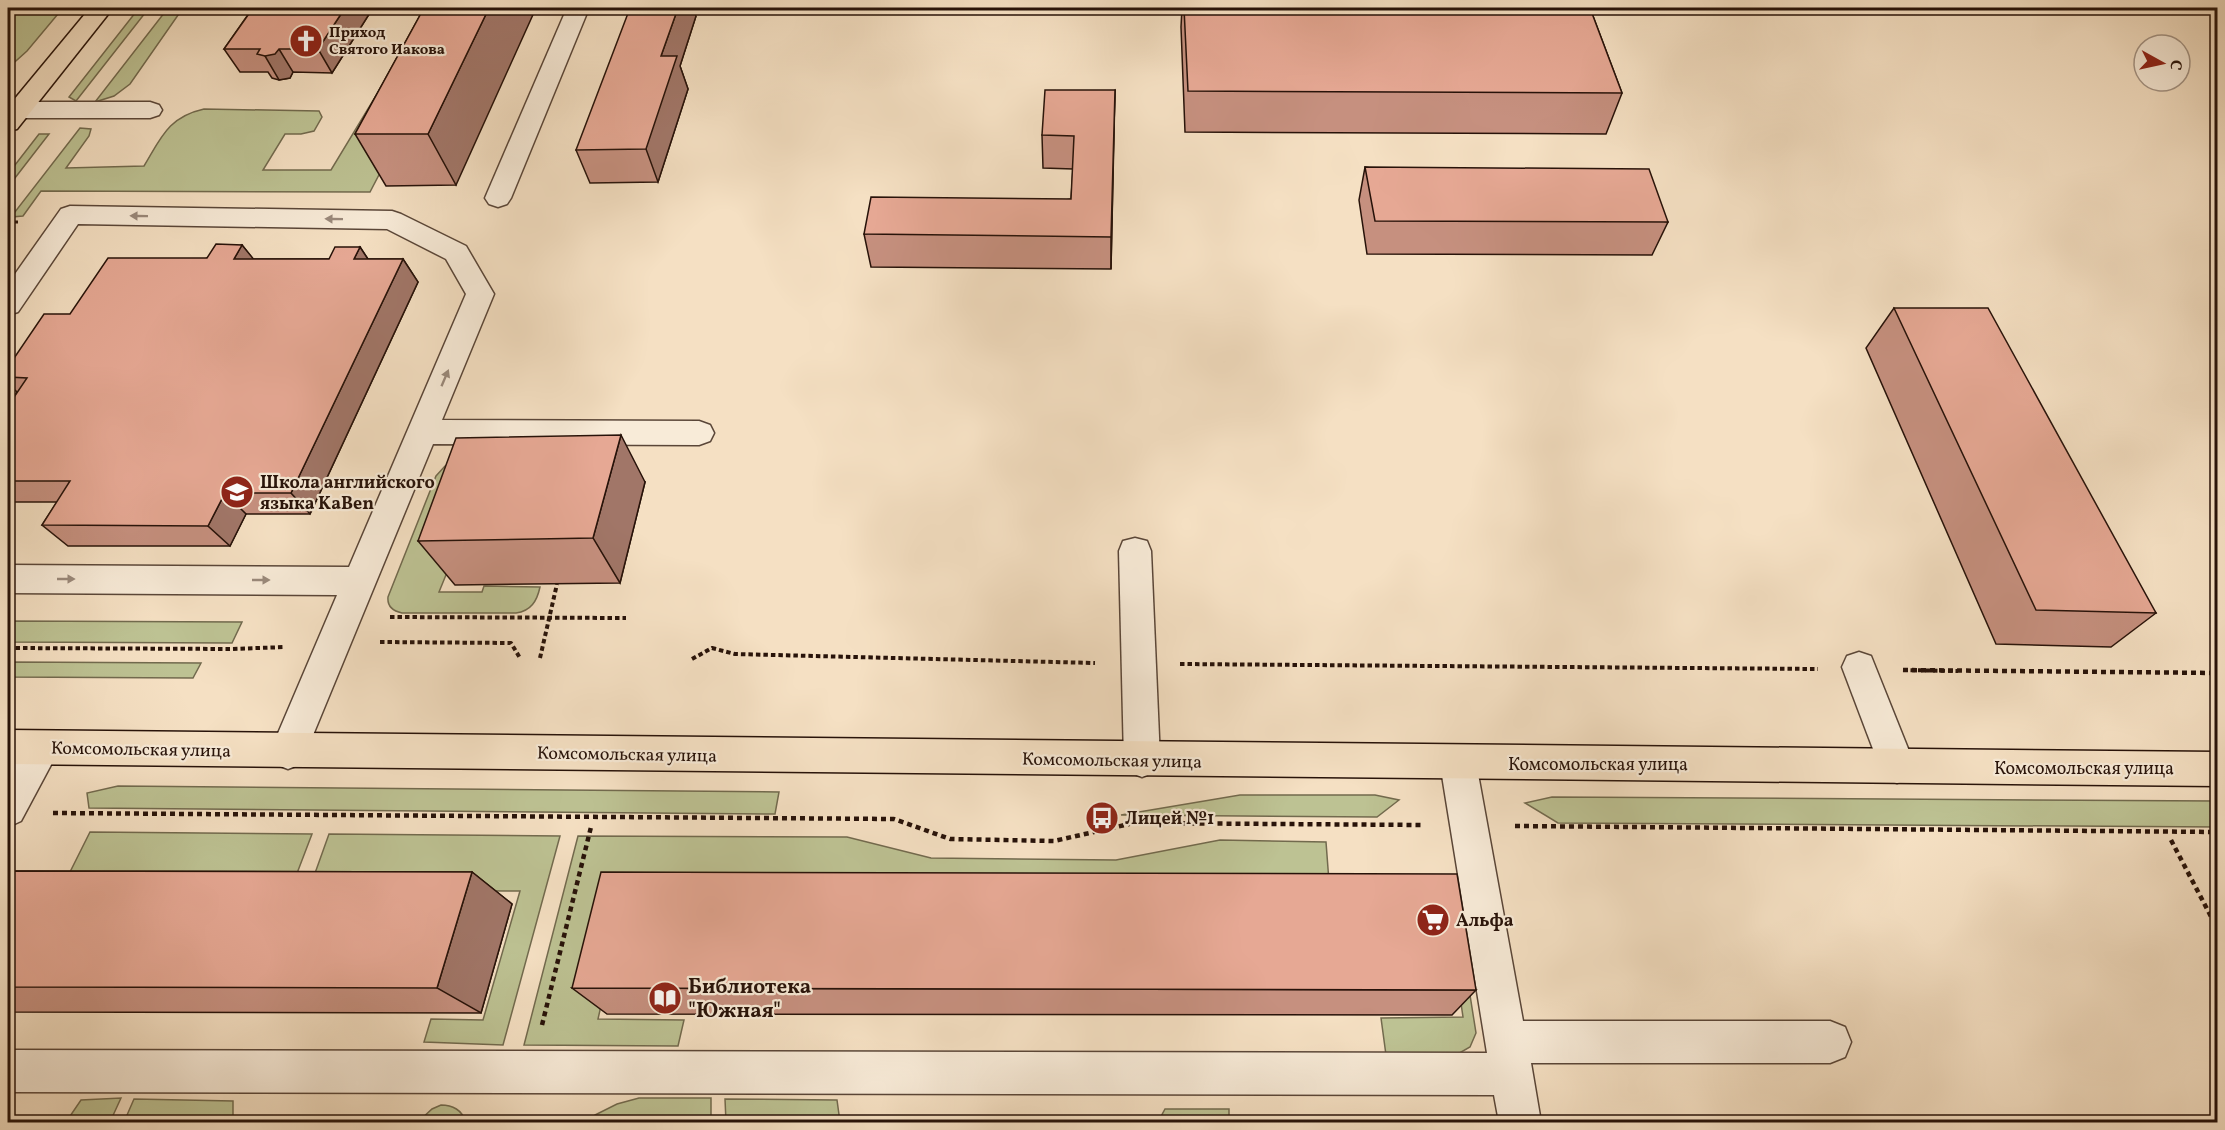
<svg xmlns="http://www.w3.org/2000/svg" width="2225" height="1130" viewBox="0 0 2225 1130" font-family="Vollkorn,serif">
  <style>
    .green { fill: #bdc293; stroke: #726a4e; stroke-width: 1.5 }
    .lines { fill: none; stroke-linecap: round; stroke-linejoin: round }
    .minor-casing { stroke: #5a4638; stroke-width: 3 }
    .major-casing { stroke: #271209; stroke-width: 3 }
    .path-far2 { stroke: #271209; stroke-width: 3; stroke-dasharray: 4 2; stroke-linecap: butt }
    .path-far1 { stroke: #271209; stroke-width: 4; stroke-dasharray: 4.5 3; stroke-linecap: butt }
    .path { stroke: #271209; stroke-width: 4.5; stroke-dasharray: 5 4; stroke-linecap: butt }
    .minor { fill: #f8ebd8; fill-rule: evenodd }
    .major { fill: #f5e0c3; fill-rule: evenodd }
    .wall { fill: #c6907f; stroke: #271209; stroke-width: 1.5 }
    .shaded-wall { fill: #a17668; stroke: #271209; stroke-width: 1.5 }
    .building { fill: #e6a894; stroke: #271209; stroke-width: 1.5 }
    .oneway { fill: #9a897b }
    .labels { text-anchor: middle; stroke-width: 4.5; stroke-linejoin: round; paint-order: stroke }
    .far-poi-label { font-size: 15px; font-weight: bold; fill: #271209; stroke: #f8ebd8; text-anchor: start }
    .poi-label { font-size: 18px; font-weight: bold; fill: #271209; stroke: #f8ebd8; text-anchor: start }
    .street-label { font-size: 18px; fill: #271209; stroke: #f8ebd8 }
    .near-poi-label { font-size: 21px; font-weight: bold; fill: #271209; stroke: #f8ebd8; text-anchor: start }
  </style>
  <rect width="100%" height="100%" fill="#f5e0c3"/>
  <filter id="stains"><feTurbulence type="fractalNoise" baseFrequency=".00333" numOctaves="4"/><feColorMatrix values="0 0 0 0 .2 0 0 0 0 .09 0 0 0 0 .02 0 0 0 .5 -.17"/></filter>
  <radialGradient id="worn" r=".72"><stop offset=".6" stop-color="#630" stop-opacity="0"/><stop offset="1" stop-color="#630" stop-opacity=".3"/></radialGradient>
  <!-- green -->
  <g class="green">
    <path d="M9,8H63L27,51L8,68Z"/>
    <path d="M139,8H149L76,101L69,97Z"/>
    <path d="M168,8H183L130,84L114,96L95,102Z"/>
    <path d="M429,8H466L370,192L41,191L23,216L11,217L80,128L91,129L89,136L66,168L144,166C161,138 168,117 204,109L319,111L322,117L314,131L301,134H285L263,170H331Z"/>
    <path d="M39,134H49L8,187V174Z"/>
    <path d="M457,459L472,496L443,568L448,570L439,592H482L484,586L540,587C537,601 531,611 516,613H402C393,611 387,607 388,597L436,476L445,466Z"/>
    <path d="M8,621L242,622L232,643L8,642Z"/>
    <path d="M8,662L201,663L193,678L8,677Z"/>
    <path d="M118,786L779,792L775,814L89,808L87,793Z"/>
    <path d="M1240,795H1375L1399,800L1377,817L1121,815Z"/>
    <path d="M1552,797L2217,801L2218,827L1558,823L1525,803Z"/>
    <path d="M90,832L312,834L291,889L62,888Z"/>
    <path d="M329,834L560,836L503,1045L424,1042L431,1019L483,1020L520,891L309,890Z"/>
    <path d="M578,836L847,837L931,858L1116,860L1220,840L1326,842L1330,895L627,891L598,1019L684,1020L678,1046L524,1045Z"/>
    <path d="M1455,900L1476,1033L1470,1047L1456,1055H1386L1381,1018L1463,1017L1446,901Z"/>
    <path d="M121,1098L110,1122H66L81,1100Z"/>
    <path d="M639,1098H711V1122H595V1115L617,1104Z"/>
    <path d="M134,1099L233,1101V1122H124Z"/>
    <path d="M725,1099L837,1100L840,1122H726Z"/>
    <path d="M441,1105C452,1105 463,1110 465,1122H418L432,1109Z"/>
    <path d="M1165,1109H1229V1122H1158Z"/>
  </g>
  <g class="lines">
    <defs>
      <g id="minor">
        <path d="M567,8H589L511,198L507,204L498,207L489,204L485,198Z"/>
        <path d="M19,102H150L159,105L162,110L159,115L150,118H19L10,115L8,109L10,105Z"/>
        <path d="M70,206L392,211L401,214L466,246L494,294L442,420L699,421L710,425L714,433L710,441L699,445L433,444L306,752L301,764L288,769L275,764L270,752L337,595L8,593V565L349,567L466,294L446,259L387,229L78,224L18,312L8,315V284L61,209Z"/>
        <path d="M1135,538L1147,541L1151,551L1160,760L1155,772L1142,777L1129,772L1124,760L1119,551L1123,541Z"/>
        <path d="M1859,652L1871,656L1915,766L1910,778L1897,783L1884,778L1842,667L1847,656Z"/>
        <path d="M42,731L55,736L60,748L21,821L8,827V774L29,736Z"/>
        <path d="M1458,746L1471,751L1476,763L1523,1021H1830L1845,1027L1851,1042L1845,1057L1830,1063H1531L1541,1122H1499L1494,1095L8,1092V1050L1487,1053L1440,763L1445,751Z"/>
      </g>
      <g id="major">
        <path d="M90,8H113L17,129L8,131V107Z"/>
        <path d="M8,730L2218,752V786L8,764Z"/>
      </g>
    </defs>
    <!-- minor casing -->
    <use href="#minor" class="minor-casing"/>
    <!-- major casing -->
    <use href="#major" class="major-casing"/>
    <!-- path-far2 -->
    <path class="path-far2" d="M8,222H19"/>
    <!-- path-far1 -->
    <g class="path-far1">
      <path d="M390,617L626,618"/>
      <path d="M380,642L511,643L520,658"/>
      <path d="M8,648L232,649L285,647"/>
      <path d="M540,658L557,584"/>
      <path d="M692,659L712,648L735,654L1095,663"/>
      <path d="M1180,664L1818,669"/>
      <path d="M1903,670L1958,671"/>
    </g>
    <!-- path -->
    <g class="path">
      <path d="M1903,670L2218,673"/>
      <path d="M53,813L894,819L950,839L1054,841L1134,823L1423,825"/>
      <path d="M1515,826L2218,832"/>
      <path d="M2171,840L2218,930"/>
      <path d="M542,1025L591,827"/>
    </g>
    <!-- minor -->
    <use href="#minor" class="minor"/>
    <!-- major -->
    <use href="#major" class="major"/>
  </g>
  <!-- wall -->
  <g class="wall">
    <path d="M251,8H373L332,73L293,72L290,78L279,80L272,78L268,72H240L224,49L252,9Z"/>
    <path d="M424,8L456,185L386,186L355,134Z"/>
    <path d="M1182,8H1590L1622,93L1606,134L1185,132L1181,27Z"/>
    <path d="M696,16L680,66L688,89L658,182L590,183L576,150Z"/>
    <path d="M1115,90L1111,269L871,267L864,234L1071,199L1073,169L1043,168L1042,135Z"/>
    <path d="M1365,167L1668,222L1652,255L1367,254L1359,200Z"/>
    <path d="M242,245L253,259H329L360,247L368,259H403L418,282L310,514H246L230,546H68L42,525L57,502H8V406L17,392L8,384V367L207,258Z"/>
    <path d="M1894,308L2156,613L2111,647L1996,644L1866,348Z"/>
    <path d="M645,482L620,583L455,585L418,541Z"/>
    <path d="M8,871L472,872L512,904L481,1013L8,1012Z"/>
    <path d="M572,988L1476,990L1452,1015L607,1014Z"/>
  </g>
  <!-- shaded-wall -->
  <g class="shaded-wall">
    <path d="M345,8H373L332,73L318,49Z"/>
    <path d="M489,8H536L456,185L428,134Z"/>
    <path d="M678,8H693L696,16L680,66L688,89L658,182L646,149L661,56Z"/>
    <path d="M279,49L293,72L290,78L279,80L265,56Z"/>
    <path d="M1115,90L1114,124L1111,269V237Z"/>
    <path d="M242,245L260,267L234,259Z"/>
    <path d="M360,247L375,270L354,259Z"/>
    <path d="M403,259L418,282L310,514L291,493Z"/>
    <path d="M621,435L645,482L620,583L593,538Z"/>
    <path d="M225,493L246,514L230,546L208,526Z"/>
    <path d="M472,872L512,904L481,1013L437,988Z"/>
  </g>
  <!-- building -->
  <g class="building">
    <path d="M253,8H345L318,49H279L275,54L265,56L257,54L260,49H224Z"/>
    <path d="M424,8H489L428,134H355Z"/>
    <path d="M630,8H678L661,56H677L646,149L576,150Z"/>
    <path d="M1184,8H1590L1622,93L1188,91Z"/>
    <path d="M1045,90H1115L1111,237L864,234L871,197L1071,199L1074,136L1042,135Z"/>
    <path d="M1365,167L1649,169L1668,222L1375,221Z"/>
    <path d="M216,244L242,245L234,259H329L335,247H360L354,259H403L291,493H225L208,526L42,525L70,481H8V406L27,378L8,377V367L44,314H70L108,258H207Z"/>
    <path d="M1894,308H1988L2156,613L2036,610Z"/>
    <path d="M621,435L593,538L418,541L456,438Z"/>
    <path d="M8,871L472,872L437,988L8,987Z"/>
    <path d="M601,872L1457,874L1476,990L572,988Z"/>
  </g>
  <!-- one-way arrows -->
  <defs><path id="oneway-solid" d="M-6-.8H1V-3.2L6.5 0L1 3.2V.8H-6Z" transform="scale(1.5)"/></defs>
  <g class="oneway">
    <use href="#oneway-solid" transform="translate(139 216) rotate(-179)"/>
    <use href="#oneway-solid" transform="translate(334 219) rotate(-179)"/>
    <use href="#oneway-solid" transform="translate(445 378) rotate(-67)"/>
    <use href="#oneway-solid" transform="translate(66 579)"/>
    <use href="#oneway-solid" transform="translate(261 580)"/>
  </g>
  <!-- icons -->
  <defs>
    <symbol id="church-disc" viewBox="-11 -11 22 22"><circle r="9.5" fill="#8f2418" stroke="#f8ebd8"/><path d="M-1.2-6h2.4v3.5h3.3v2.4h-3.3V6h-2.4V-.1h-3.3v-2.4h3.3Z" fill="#fff"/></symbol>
    <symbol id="school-disc" viewBox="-11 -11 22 22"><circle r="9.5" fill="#8f2418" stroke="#f8ebd8"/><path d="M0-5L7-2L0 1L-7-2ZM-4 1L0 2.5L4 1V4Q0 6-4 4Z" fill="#fff"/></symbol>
    <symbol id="bus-disc" viewBox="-11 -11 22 22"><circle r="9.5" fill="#8f2418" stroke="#f8ebd8"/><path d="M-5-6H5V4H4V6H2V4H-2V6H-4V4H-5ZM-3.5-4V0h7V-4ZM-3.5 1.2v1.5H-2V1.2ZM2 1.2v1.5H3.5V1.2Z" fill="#fff"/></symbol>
    <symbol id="supermarket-disc" viewBox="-11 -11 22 22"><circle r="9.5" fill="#8f2418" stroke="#f8ebd8"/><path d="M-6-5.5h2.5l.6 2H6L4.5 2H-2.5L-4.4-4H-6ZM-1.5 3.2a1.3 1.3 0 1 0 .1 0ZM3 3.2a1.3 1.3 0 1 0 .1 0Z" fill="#fff"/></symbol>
    <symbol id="library-disc" viewBox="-11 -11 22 22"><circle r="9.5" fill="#8f2418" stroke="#f8ebd8"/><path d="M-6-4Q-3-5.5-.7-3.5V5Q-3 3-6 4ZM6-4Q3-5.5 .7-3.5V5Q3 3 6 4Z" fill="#fff"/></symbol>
  </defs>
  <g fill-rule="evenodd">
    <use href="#church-disc" x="287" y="22" width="38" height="38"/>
    <use href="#school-disc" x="218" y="473" width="38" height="38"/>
    <use href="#bus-disc" x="1083" y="799" width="38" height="38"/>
    <use href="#supermarket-disc" x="1414" y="901" width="38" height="38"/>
    <use href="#library-disc" x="646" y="979" width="38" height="38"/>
  </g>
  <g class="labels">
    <!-- far-poi labels -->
    <g class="far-poi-label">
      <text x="329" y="37">Приход<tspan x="329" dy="17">Святого Иакова</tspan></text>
    </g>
    <!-- poi labels -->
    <g class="poi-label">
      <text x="260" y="488">Школа английского<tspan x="260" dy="21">языка KaBen</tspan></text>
      <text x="1125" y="824">Лицей №1</text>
      <text x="1456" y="926">Альфа</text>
    </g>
    <!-- street labels -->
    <g class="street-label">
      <text transform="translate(141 749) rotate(1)" y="6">Комсомольская улица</text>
      <text transform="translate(627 754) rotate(1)" y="6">Комсомольская улица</text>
      <text transform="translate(1112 760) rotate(1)" y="6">Комсомольская улица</text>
      <text x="1598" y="770">Комсомольская улица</text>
      <text x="2084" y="774">Комсомольская улица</text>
    </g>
    <!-- near-poi labels -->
    <g class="near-poi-label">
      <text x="688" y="993">Библиотека<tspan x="688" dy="24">"Южная"</tspan></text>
    </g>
  </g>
  <!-- margin -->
  <rect width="2225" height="1130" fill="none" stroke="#f5e0c3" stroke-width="30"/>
  <rect x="9" y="9" width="2207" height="1112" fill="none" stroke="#271209" stroke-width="3"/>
  <rect x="15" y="15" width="2195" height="1100" fill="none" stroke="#271209" stroke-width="1.5"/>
  <!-- north arrow -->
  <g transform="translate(2162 63) rotate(98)"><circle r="28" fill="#f8ebd8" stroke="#a49485" stroke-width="1.5"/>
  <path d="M0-4.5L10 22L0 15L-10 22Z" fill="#8f2418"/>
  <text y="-9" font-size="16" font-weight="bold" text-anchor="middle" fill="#271209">С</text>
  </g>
  <rect width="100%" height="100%" filter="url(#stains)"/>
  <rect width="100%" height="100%" fill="url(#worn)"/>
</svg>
